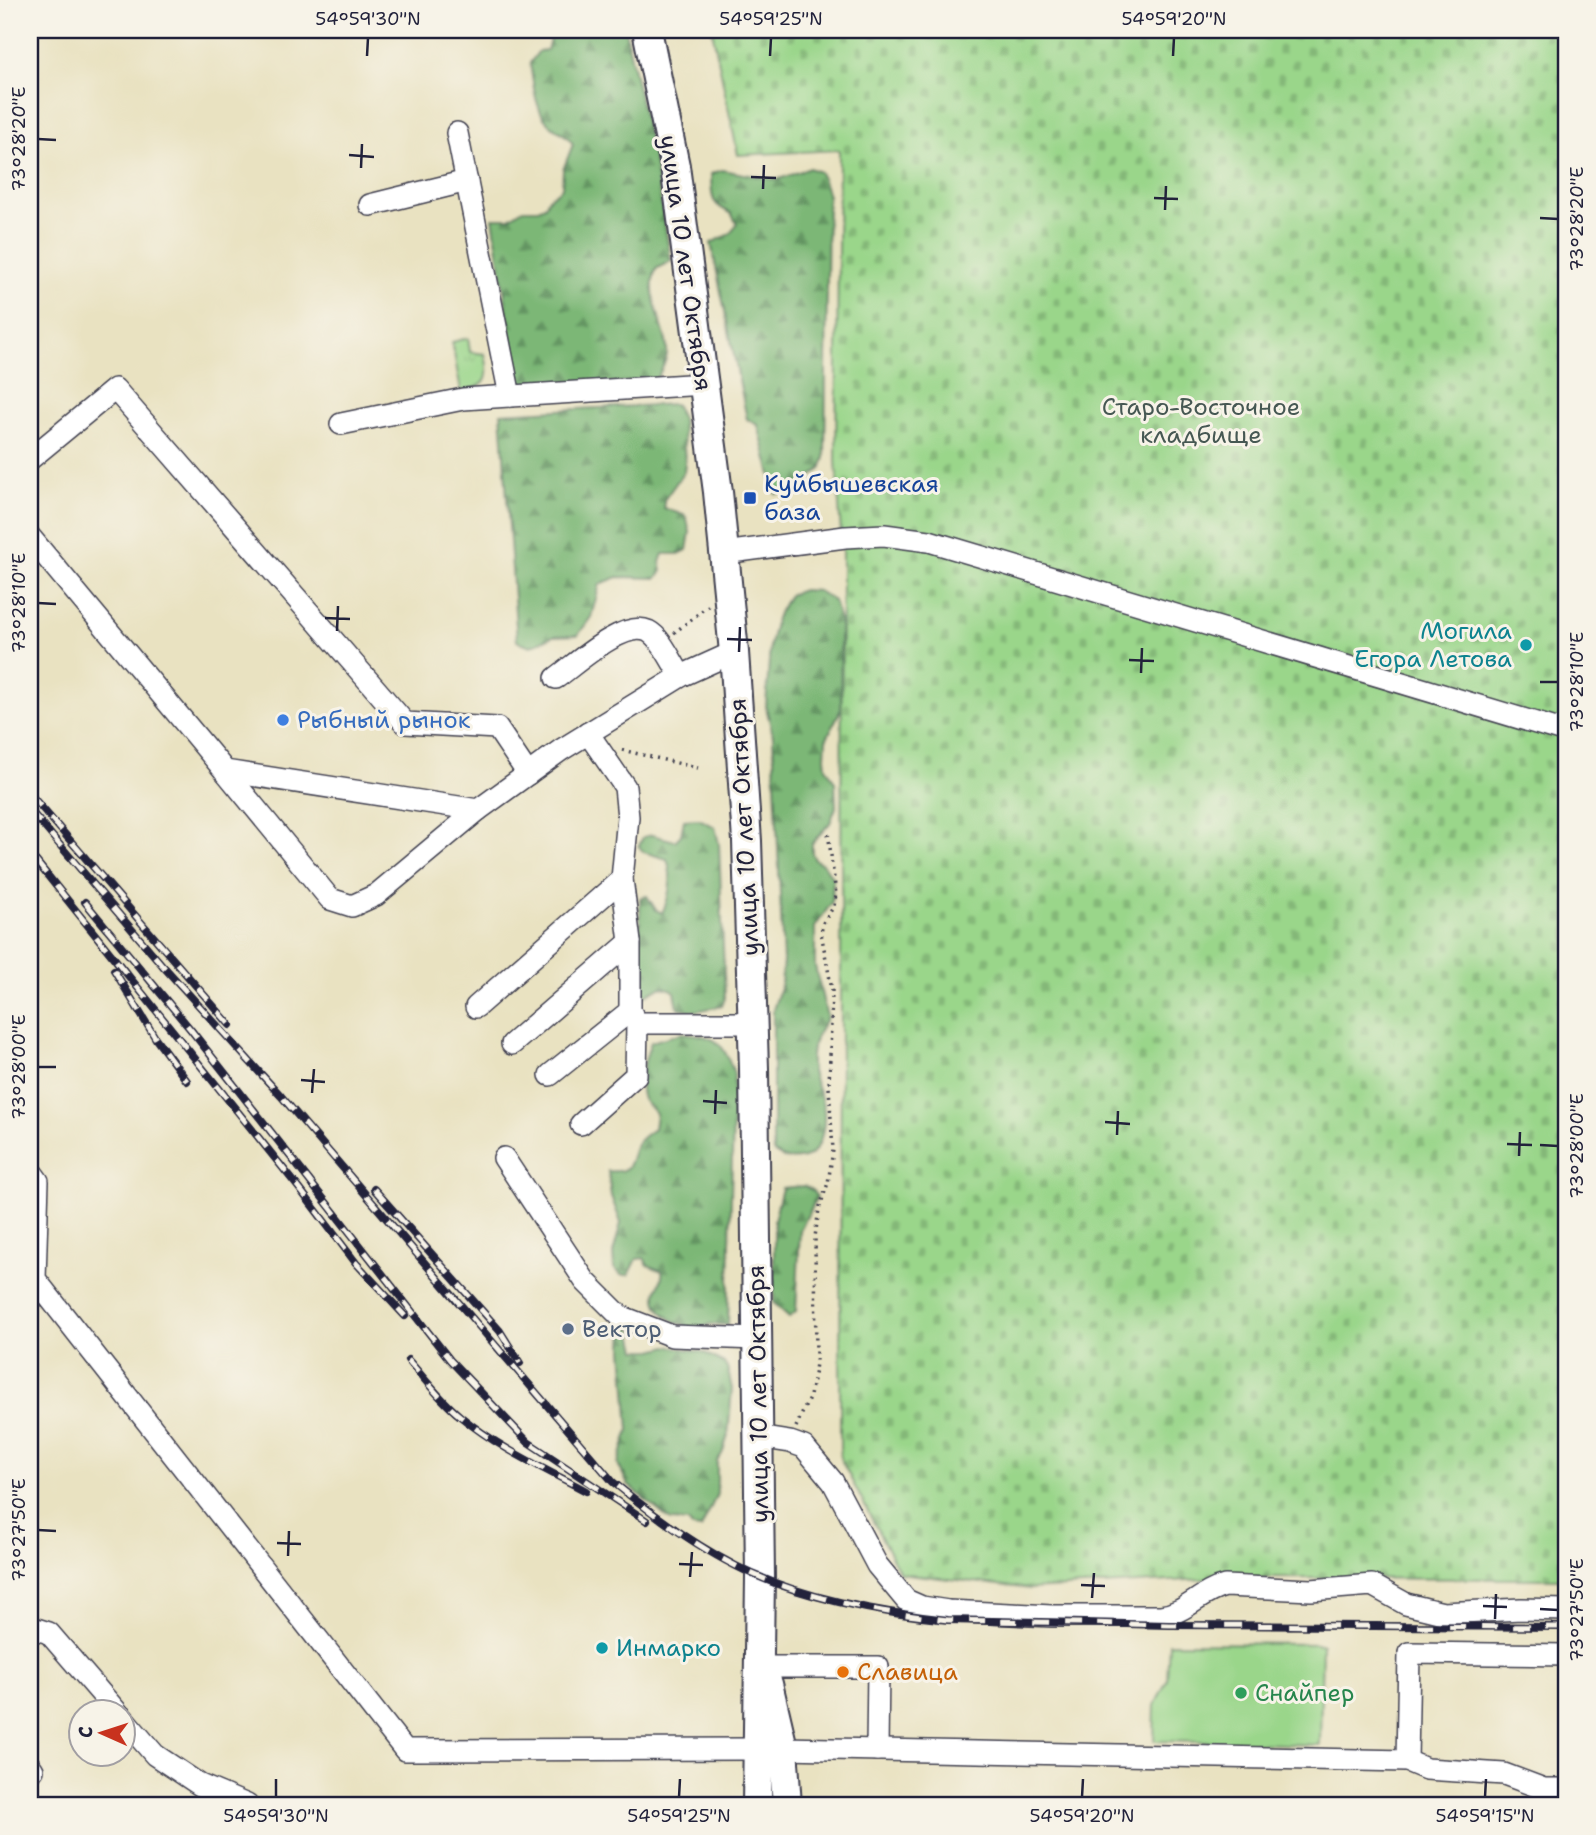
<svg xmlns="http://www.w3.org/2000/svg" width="1596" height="1835" viewBox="0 0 1596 1835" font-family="'Shantell Sans',sans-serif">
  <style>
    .grass { fill: url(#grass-tufts); stroke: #5e7c62; stroke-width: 2 }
    .forest { fill: url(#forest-firs); stroke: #4e6c58; stroke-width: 2 }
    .cemetery { fill: url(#cemetery-stones); stroke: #5e7c62; stroke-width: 2 }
    .garden { fill: #9ad68a; stroke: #5e7c62; stroke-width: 2 }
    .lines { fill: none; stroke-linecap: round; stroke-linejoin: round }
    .minor-casing { stroke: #403f4f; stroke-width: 24 }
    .major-casing { stroke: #403f4f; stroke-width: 32 }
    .path { stroke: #403f4f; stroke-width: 3.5; stroke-dasharray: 2 5; stroke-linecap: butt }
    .minor { stroke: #fff; stroke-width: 21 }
    .major { stroke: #fff; stroke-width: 28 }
    .rail-casing { stroke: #22223b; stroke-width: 8 }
    .rail { stroke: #f7f3e8; stroke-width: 5; stroke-dasharray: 16; stroke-linecap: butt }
    .ticks { fill: none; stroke: #22223b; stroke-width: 2.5 }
    .transit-dot { fill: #1a4fb4; stroke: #f7f3e8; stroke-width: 2.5 }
    .culture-dot { fill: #0f9aa8; stroke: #f7f3e8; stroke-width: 2.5 }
    .shop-dot { fill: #3f7fe0; stroke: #f7f3e8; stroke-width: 2.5 }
    .service-dot { fill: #5c6f8a; stroke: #f7f3e8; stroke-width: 2.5 }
    .food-dot { fill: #e8710a; stroke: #f7f3e8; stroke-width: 2.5 }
    .leisure-dot { fill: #2e9e5b; stroke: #f7f3e8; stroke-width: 2.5 }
    .labels { text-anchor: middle; stroke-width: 6; stroke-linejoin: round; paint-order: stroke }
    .street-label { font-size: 24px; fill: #22223b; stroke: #f7f3e8 }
    .park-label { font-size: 24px; fill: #465853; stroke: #f7f3e8 }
    .transit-label { font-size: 24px; fill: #164399; stroke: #f7f3e8; text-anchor: start }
    .culture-label { font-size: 24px; fill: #0d838f; stroke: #f7f3e8; text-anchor: end }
    .shop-label { font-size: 24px; fill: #366cbe; stroke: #f7f3e8; text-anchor: start }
    .service-label { font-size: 24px; fill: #4e5e75; stroke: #f7f3e8; text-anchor: start }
    .food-label { font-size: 24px; fill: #c56008; stroke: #f7f3e8; text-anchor: start }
    .leisure-label { font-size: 24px; fill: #27864d; stroke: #f7f3e8; text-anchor: start }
    .neatline { fill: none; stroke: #22223b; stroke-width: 2.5 }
    .ticks-label { font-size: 18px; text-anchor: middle; fill: #22223b }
  </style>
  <defs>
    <pattern id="grass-tufts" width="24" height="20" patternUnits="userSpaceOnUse" patternTransform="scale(1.75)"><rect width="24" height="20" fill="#9ad68a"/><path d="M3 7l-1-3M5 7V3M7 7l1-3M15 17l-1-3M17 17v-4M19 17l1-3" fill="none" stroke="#84b778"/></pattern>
    <pattern id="forest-firs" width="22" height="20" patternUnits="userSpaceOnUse" patternTransform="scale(1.75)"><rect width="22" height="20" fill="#7bb776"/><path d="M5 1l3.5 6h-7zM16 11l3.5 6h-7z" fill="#649462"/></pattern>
    <pattern id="cemetery-stones" width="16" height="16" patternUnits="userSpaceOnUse" patternTransform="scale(1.75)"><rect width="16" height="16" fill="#9ad68a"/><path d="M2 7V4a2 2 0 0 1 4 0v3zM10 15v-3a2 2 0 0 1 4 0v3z" fill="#84b778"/></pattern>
  </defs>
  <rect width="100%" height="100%" fill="#f7f3e8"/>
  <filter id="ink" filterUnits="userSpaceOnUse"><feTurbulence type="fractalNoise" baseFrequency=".0143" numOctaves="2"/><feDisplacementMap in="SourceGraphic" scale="14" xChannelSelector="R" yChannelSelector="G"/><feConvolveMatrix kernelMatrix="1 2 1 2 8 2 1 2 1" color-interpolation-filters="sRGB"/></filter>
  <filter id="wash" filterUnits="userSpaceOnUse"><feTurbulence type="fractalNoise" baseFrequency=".00686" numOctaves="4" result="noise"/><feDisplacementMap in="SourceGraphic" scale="28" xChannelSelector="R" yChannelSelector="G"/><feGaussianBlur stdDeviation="1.57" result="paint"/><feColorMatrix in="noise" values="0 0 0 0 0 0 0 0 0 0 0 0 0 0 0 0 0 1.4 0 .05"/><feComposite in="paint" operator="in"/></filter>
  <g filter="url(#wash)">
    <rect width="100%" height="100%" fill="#e9e2c1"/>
    <!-- grass -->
    <path class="grass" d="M468,338L470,352L485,354C491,380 487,387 461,392L452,342Z"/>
    <!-- forest -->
    <g class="forest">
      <path d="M553,30H625L654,161L671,261L656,269C644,298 669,330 667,354C666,363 660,372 656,380L519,389L493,218H509L523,209H538L545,206L549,198L562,188L563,170L573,144C566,132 551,129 544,118C534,102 533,80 530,63L539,51L547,50Z"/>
      <path d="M809,168L820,172L828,195L825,458L821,469L794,491L776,494L758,425L747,419L711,243L730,234L737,224L731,213C709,204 712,196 711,174L722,170L777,180Z"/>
      <path d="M675,404L682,419L685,462L684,472L664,500V508L686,516L690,532L687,550L679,554H663L660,562L662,571L657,578L618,577L600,584L591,617L578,635L553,636L531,646L517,641L501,413Z"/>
      <path d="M803,590L818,591L834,601L840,622L841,709L826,740L825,757L826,767L835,782L836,807L830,823L812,843V853L815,860L823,864L833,878L832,902L815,927V966L827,1017C820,1030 811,1042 811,1057C809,1076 822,1093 824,1111C825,1126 821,1154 804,1158C791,1161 784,1160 773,1152V1010L781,985L783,961L773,736L766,707L770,645L776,618L789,595Z"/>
      <path d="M699,819L715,827L719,844L725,998L722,1006L696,1011L678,1008L675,992C661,982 653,991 640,999V898L647,896L656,910L662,913C670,897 673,876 667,859L643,852L639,846L643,837L652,835L675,841L681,835L684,820Z"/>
      <path d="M682,1033C716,1035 724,1042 734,1074L728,1325L710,1324L696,1330C679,1323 654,1317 656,1293C657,1285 664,1281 662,1271L648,1265L644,1258L637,1259L629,1275H621L614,1268L613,1253L621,1223L611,1196L608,1171C635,1173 627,1162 637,1144C640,1138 649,1133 654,1129L656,1114C653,1110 647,1105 644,1101C636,1088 646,1055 651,1042Z"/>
      <path d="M804,1186L812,1190L817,1197L800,1230L796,1312L789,1317L774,1303V1220L782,1188Z"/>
      <path d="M624,1328H632L637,1350H653L668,1346L703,1352L724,1363L728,1370L732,1389L728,1435L722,1454L717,1461V1494L701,1529L693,1528L688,1522L671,1521L628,1485L618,1464L629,1430L623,1349Z"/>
    </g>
    <!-- cemetery -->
    <path class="cemetery" d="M712,30H1566V1579L1223,1578L1031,1589L900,1573L840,1458L842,548L836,461L839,150L738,155Z"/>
    <!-- garden -->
    <path class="garden" d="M1169,1643L1322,1644L1320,1745L1154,1741L1155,1705L1167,1680Z"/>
  </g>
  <g filter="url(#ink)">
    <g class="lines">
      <defs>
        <g id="minor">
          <path d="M457,133L510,396"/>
          <path d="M370,205L467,181"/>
          <path d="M341,424L463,399L704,384"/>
          <path d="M30,459L115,389L405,723L497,728L528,774"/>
          <path d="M30,537L225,771L478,810L561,750L681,676L734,652"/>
          <path d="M724,553L845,537L884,535L929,541L1566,732"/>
          <path d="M556,678C576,664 623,620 648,631C662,638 672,663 681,676"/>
          <path d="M588,733L625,787L628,817L622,879L630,942V1011L637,1023H753"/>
          <path d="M225,771L330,899L352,906L376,895L478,810"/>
          <path d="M476,1007L622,879"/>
          <path d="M512,1044L630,942"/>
          <path d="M550,1075L630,1011"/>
          <path d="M581,1124L636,1075L637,1023"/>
          <path d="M504,1158L585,1281L620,1316L672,1336L758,1339"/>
          <path d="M30,1170L38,1181L35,1279L405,1750L756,1749"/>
          <path d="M758,1437L790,1442L804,1447L833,1482L877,1565L906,1600L922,1607L948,1611L1052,1616H1161C1186,1613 1200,1592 1225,1586L1311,1590L1372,1585L1406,1604L1443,1613L1521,1609L1566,1610"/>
          <path d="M30,1627L49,1633L118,1713"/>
          <path d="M765,1667H878L877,1750"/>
          <path d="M122,1717L155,1755L200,1785L247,1805"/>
          <path d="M783,1748L1407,1761L1426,1769L1504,1774L1544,1789H1566"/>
          <path d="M1407,1761L1409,1653L1566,1655"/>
          <path d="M30,1766L33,1770L30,1772"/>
        </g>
        <g id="major">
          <path d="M647,30L675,166L718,492L734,652L747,841L754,1069L760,1577L757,1805"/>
          <path d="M768,1684L783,1748L787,1805"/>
        </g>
      </defs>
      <!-- minor casing -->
      <use href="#minor" class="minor-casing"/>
      <!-- major casing -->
      <use href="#major" class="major-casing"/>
      <!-- path -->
      <g class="path">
        <path d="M674,633L709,605"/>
        <path d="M622,750L698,768"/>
        <path d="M796,1427L810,1396L816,1364L815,1237L819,1209L828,1183L833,1150L829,1087L832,990L821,933L823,923L834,906L836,894L828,832"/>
      </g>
      <!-- minor -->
      <use href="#minor" class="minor"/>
      <!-- major -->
      <use href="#major" class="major"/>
      <defs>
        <g id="rail">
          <path d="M30,794L230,1025"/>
          <path d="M30,810L163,966L281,1096L613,1482C652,1514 691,1543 736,1566C796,1597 880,1613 948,1620L1169,1625L1566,1627"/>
          <path d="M36,861L299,1188L356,1263L405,1316"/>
          <path d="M85,902L191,1030L450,1360L528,1442L647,1521"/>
          <path d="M114,970L156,1039L187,1081"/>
          <path d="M374,1189L500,1331L520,1363"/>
          <path d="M408,1360C425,1379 440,1400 460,1416C497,1447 543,1468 586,1491"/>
        </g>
      </defs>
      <!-- rail casing -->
      <use href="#rail" class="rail-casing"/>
      <!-- rail -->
      <use href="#rail" class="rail"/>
    </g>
  </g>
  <!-- ticks -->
  <path class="ticks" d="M367,56L368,38M770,56L771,38M1173,56L1174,38M38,139L56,140M349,155L374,157M361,168L362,144M751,177L776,178M763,189L764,165M1154,198L1178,199M1165,210L1166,186M1540,218L1558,219M38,603L56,604M325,618L350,619M337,631L338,606M727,639L752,640M739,652L740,627M1129,660L1154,661M1141,673L1142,648M1540,682H1558M38,1067H56M301,1080L325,1082M312,1093L314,1069M703,1101L727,1103M715,1114L716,1090M1105,1122L1130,1124M1117,1135L1118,1111M1507,1144L1532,1145M1540,1145L1558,1146M1519,1156L1520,1132M38,1530L56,1531M277,1543L301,1544M288,1556L289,1531M679,1564L703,1565M690,1577L692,1552M1081,1585L1105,1586M1092,1598L1094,1573M1483,1606L1507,1607M1540,1609L1558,1610M1495,1619L1496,1594M276,1797V1779M679,1797L680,1779M1082,1797L1083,1779M1485,1797L1486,1779"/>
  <!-- markers -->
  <rect class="transit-dot" x="743" y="491" width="14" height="14" rx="3.5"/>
  <g class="culture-dot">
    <circle cx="1526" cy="645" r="7"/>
    <circle cx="602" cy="1648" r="7"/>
  </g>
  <circle class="shop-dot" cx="283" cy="720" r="7"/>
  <circle class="service-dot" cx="568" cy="1329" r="7"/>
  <circle class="food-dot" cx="843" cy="1672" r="7"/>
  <circle class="leisure-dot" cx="1241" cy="1693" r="7"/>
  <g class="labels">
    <!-- street labels -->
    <g class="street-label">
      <text transform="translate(686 263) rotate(82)" y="8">улица 10 лет Октября</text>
      <text transform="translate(744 827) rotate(-93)" y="8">улица 10 лет Октября</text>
      <text transform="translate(758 1394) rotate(-91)" y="8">улица 10 лет Октября</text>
    </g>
    <!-- park labels -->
    <g class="park-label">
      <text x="1201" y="415">Старо-Восточное<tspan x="1201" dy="28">кладбище</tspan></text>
    </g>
    <!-- transit labels -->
    <g class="transit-label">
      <text x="764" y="492">Куйбышевская<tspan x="764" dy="28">база</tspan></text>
    </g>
    <!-- culture labels -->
    <g class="culture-label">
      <text x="1512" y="639">Могила<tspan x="1512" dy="28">Егора Летова</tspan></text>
      <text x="616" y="1656" text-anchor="start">Инмарко</text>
    </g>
    <!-- shop labels -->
    <g class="shop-label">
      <text x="297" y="728">Рыбный рынок</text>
    </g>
    <!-- service labels -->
    <g class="service-label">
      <text x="582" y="1337">Вектор</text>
    </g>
    <!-- food labels -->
    <g class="food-label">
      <text x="857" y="1680">Славица</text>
    </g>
    <!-- leisure labels -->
    <g class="leisure-label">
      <text x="1255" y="1701">Снайпер</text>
    </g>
  </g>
  <!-- margin -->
  <rect width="1596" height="1835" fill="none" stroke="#f7f3e8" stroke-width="77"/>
  <!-- north arrow -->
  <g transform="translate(102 1733) rotate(273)"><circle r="33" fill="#f7f3e8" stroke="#a29fa3" stroke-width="2"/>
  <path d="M0-5L12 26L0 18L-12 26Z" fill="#c8321e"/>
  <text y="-10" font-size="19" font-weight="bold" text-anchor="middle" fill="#22223b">С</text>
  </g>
  <rect x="38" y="38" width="1520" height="1759" class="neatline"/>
  <g class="ticks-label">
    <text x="368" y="25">54°59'30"N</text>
    <text x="771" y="25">54°59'25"N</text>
    <text x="1174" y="25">54°59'20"N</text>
    <text transform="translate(19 139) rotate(-90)" y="6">73°28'20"E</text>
    <text transform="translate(1577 219) rotate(-90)" y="6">73°28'20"E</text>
    <text transform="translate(19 603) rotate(-90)" y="6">73°28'10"E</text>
    <text transform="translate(1577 682) rotate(-90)" y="6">73°28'10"E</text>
    <text transform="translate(19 1067) rotate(-90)" y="6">73°28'00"E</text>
    <text transform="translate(1577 1146) rotate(-90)" y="6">73°28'00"E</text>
    <text transform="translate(19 1530) rotate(-90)" y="6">73°27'50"E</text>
    <text transform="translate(1577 1610) rotate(-90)" y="6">73°27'50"E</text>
    <text x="276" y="1822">54°59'30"N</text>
    <text x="679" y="1822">54°59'25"N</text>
    <text x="1082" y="1822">54°59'20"N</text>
    <text x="1485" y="1822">54°59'15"N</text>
  </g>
</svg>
